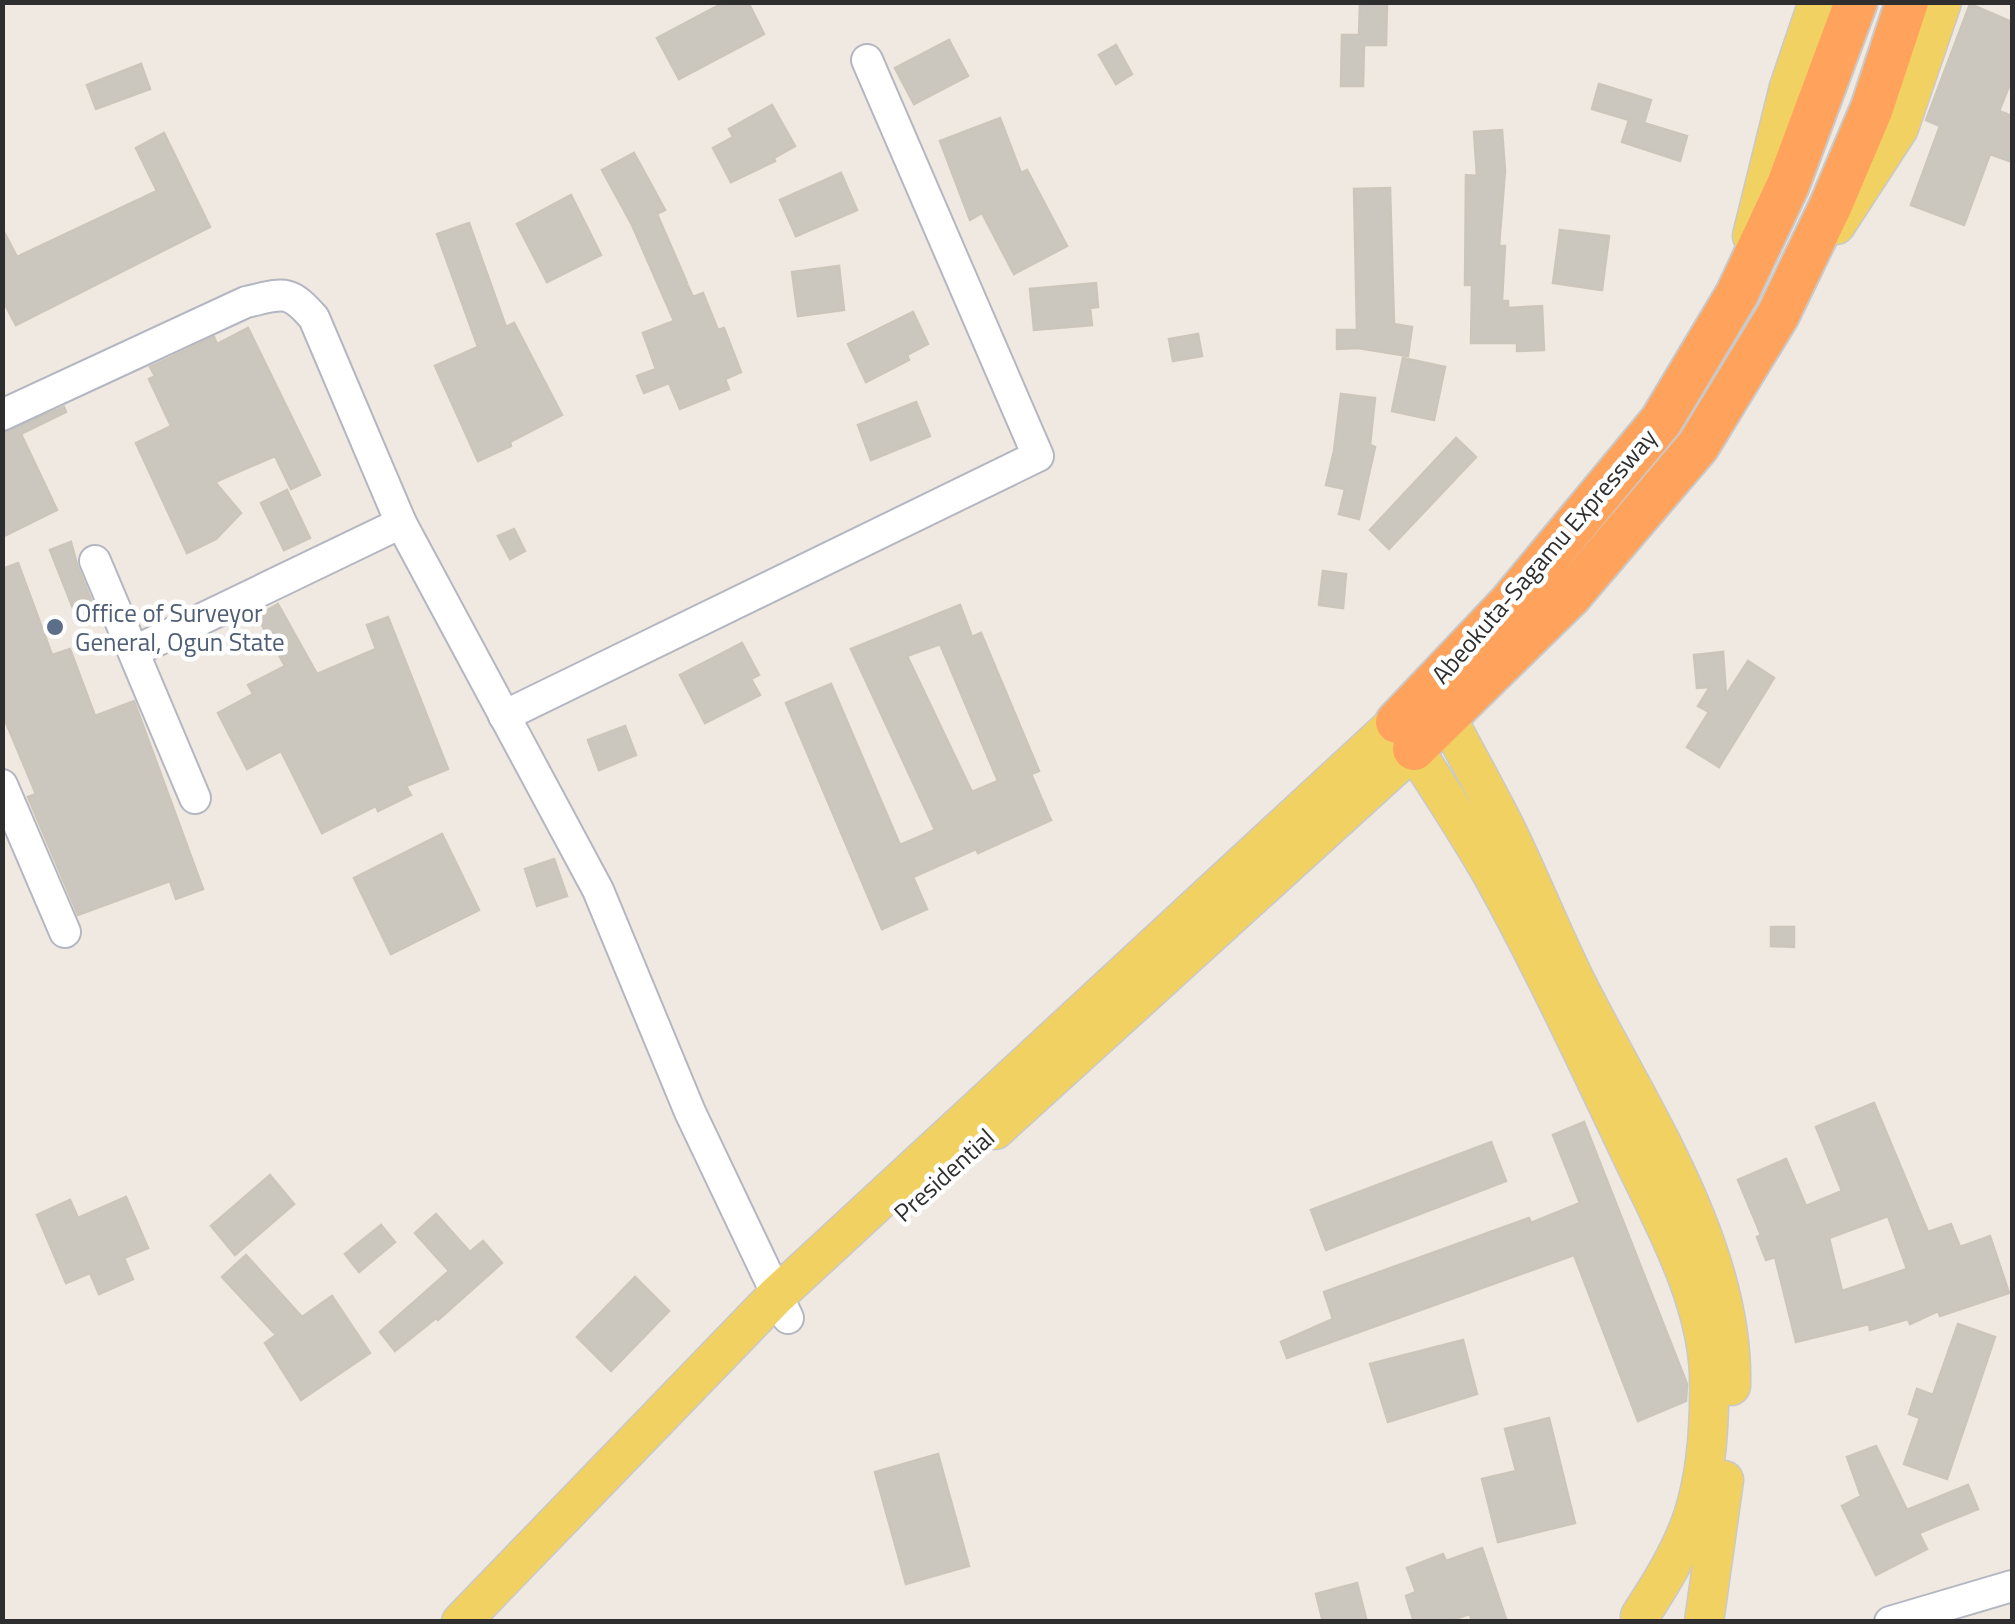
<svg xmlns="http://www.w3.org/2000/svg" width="2015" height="1624" viewBox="0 0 2015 1624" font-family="'Titillium Web',sans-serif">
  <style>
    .building { fill: #cbc7bf; stroke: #cbc5ba; stroke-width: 2.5; fill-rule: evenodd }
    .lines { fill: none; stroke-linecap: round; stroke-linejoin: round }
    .minor-casing { stroke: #b4b7c1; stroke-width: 34 }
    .major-casing { stroke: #c9c9c9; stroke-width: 41 }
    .highway-casing { stroke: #c9c9c9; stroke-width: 46 }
    .minor { stroke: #fff; stroke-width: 30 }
    .major { stroke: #f2d163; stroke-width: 38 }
    .highway { stroke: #ffa35c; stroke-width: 42 }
    .service-dot { fill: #5c6f8a; stroke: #fff; stroke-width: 4 }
    .labels { text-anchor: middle; stroke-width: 9; stroke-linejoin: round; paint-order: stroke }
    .street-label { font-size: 25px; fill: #2e2e2e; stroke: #fff }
    .service-label { font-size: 25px; fill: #4e5e75; stroke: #fff; text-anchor: start }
  </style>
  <rect width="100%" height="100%" fill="#efe9e1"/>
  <!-- building -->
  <g class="building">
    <path d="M725,2H748L764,34L679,79L657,38Z"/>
    <path d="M1360,2H1387L1386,45H1364L1363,86H1341L1342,35H1359Z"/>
    <path d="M1970,4L2012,22V79L1999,111L2012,116V162L1990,154L1964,225L1911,205L1940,126L1926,120Z"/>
    <path d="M949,40L968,76L914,104L895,68Z"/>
    <path d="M1116,45L1132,74L1116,84L1099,55Z"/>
    <path d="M141,64L150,89L96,109L87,85Z"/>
    <path d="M1599,84L1651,100L1644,123L1687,136L1680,161L1622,142L1629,120L1592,109Z"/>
    <path d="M772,105L795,146L774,158L775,161L731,182L713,148L733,137L729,129Z"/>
    <path d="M1000,118L1021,173L1027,170L1067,246L1014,274L982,213L970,220L940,141Z"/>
    <path d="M1502,130L1505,171L1499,246H1505L1502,301H1508V308L1542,306L1544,350L1517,351V343H1471L1472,285H1465L1466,175L1477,176L1474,132Z"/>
    <path d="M164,133L210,227L16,325L2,299V228L17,257L157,191L136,148Z"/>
    <path d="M634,153L665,210L657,214L687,283L682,287L688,286L693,297L703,293L718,330L724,328L741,372L725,379L729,389L680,409L669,383L644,393L637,376L656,369L643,333L674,321L632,225L602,170Z"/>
    <path d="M841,173L857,210L796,236L780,200Z"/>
    <path d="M1390,188L1394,324L1412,327L1408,356L1358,348L1337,349V330H1357L1354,189Z"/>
    <path d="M571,195L601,255L547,282L517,224Z"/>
    <path d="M469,223L506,327L514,323L562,415L510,442L511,446L478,461L435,366L478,347L437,234Z"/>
    <path d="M1560,230L1609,236L1602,290L1553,283Z"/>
    <path d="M839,266L844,310L798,316L792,272Z"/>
    <path d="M1096,283L1098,307L1090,308L1092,325L1034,330L1030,289Z"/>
    <path d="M913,312L928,344L907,355L909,360L866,382L848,344Z"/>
    <path d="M248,328L320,475L291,489L275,456L215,482L241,513L216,539L187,553L136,443L171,426L149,379L155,376L150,367L214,337L217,344Z"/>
    <path d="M1198,334L1202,356L1173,361L1169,339Z"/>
    <path d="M1403,358L1445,367L1434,420L1392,411Z"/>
    <path d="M1341,394L1375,398L1370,445L1375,447L1359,519L1339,514L1345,489L1326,485L1334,451Z"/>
    <path d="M916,402L930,436L871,460L858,425Z"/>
    <path d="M64,407L66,412L21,434L57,510L2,537V433Z"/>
    <path d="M1456,438L1476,457L1389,549L1370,530Z"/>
    <path d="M287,490L310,538L284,550L261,503Z"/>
    <path d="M514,529L525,551L510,559L498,536Z"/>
    <path d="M71,542L78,568L95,609L76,616L50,550Z"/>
    <path d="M18,563L52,655L70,649L95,716L134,701L203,889L176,899L170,881L78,915L28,797L36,794L2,713V569Z"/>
    <path d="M1323,571L1346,574L1343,608L1319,605Z"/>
    <path d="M278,604L317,674L376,649L367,625L388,617L448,769L406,786L411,795L378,811L376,806L322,833L281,751L247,769L218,713L253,694L248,685L285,666L257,616Z"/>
    <path d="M960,605L972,637L981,633L1039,771L1031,774L1051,820L978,853L976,849L913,877L927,909L882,929L786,703L831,684L900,845L935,830L851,649ZM940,644L998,781L972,792L907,656Z"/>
    <path d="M742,643L759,675L751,679L760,695L705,723L680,675Z"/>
    <path d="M1723,652L1726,695L1748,661L1774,678L1719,767L1687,747L1709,712L1698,706L1710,687L1697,688L1694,655Z"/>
    <path d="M625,726L636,755L599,770L588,740Z"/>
    <path d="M442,834L479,910L391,954L354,878Z"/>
    <path d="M554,859L567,896L537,906L525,869Z"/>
    <path d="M1771,927H1794V947L1771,946Z"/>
    <path d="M1874,1103L1928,1232L1951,1224L1960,1247L1990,1236L2009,1293L1940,1316L1938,1311L1910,1324L1908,1319L1870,1330L1869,1324L1796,1342L1775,1257L1766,1260L1757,1237L1761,1235L1738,1180L1786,1159L1806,1206L1842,1191L1816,1127ZM1888,1216L1907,1269L1842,1291L1829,1238Z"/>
    <path d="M1584,1122L1687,1384L1686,1401L1638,1421L1574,1255L1287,1358L1281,1342L1333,1319L1324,1292L1529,1218L1531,1223L1580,1203L1553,1135Z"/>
    <path d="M1491,1142L1506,1181L1326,1250L1311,1210Z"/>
    <path d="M270,1175L294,1204L235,1255L211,1226Z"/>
    <path d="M126,1197L148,1248L124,1258L133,1279L99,1294L90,1273L66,1283L37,1215L70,1200L78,1218Z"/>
    <path d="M436,1214L470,1252L483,1241L502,1263L438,1320L436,1318L395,1351L380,1332L449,1271L415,1233Z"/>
    <path d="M381,1225L395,1242L359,1272L345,1254Z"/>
    <path d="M246,1255L302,1317L332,1296L370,1353L301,1400L265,1343L276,1335L222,1277Z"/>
    <path d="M635,1277L669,1311L611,1371L577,1337Z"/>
    <path d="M1958,1324L1995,1337L1947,1479L1904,1464L1920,1418L1909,1414L1917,1389L1933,1395Z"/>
    <path d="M1463,1340L1477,1394L1388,1422L1370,1364Z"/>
    <path d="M1549,1418L1575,1523L1498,1542L1482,1479L1516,1471L1505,1429Z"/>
    <path d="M1876,1446L1907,1510L1968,1485L1978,1509L1919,1533L1927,1549L1876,1575L1842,1506L1861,1496L1847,1457Z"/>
    <path d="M938,1454L969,1566L906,1584L875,1472Z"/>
    <path d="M1482,1548L1507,1622H1472L1470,1614L1445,1622H1414L1406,1596L1416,1592L1407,1568L1443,1554L1446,1561Z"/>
    <path d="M1357,1583L1367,1622H1323L1316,1594Z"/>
  </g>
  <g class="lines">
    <defs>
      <g id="minor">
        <path d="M2,415L246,302C283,294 288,288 314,318L401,523L598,890L690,1112L788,1318"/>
        <path d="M95,561L195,798"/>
        <path d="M135,651L401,523"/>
        <path d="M504,716L1038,456L867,60"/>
        <path d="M2,785L65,932"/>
        <path d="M1890,1622L2012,1586"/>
      </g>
      <g id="major">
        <path d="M1836,225L1899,128L1942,2"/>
        <path d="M1752,236L1789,87L1818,2"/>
        <path d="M1434,693C1457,738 1482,782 1505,827C1531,880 1552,934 1578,986C1639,1107 1735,1247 1731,1386"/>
        <path d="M995,1130L1414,749"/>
        <path d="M461,1622L776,1296L1397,722C1429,774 1463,823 1493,876C1543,967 1587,1061 1631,1154C1663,1222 1706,1297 1709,1374C1710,1419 1707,1473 1693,1516C1681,1552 1660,1585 1640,1616"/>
        <path d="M1704,1622L1724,1480"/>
      </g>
      <g id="highway">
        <path d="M1397,722L1510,603L1661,421L1737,294L1788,185L1856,2"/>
        <path d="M1414,749L1570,596L1698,446L1778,315L1831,205L1872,108L1907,2"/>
      </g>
    </defs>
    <!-- minor casing -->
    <use href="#minor" class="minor-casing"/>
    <!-- major casing -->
    <use href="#major" class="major-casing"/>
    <!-- highway casing -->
    <use href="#highway" class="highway-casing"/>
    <!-- minor -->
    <use href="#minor" class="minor"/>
    <!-- major -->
    <use href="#major" class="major"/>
    <!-- highway -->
    <use href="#highway" class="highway"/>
  </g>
  <!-- markers -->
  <circle class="service-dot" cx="55" cy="627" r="10"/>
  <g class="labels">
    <!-- street labels -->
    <g class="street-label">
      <text transform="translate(1544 556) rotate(-49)" y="9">Abeokuta-Sagamu Expressway</text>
      <text transform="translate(944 1175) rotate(-42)" y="9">Presidential</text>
    </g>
    <!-- service labels -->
    <g class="service-label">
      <text x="75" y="622">Office of Surveyor<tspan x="75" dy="29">General, Ogun State</tspan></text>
    </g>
  </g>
  <!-- border -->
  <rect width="2015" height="1624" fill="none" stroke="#2e2e2e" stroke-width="10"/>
</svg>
